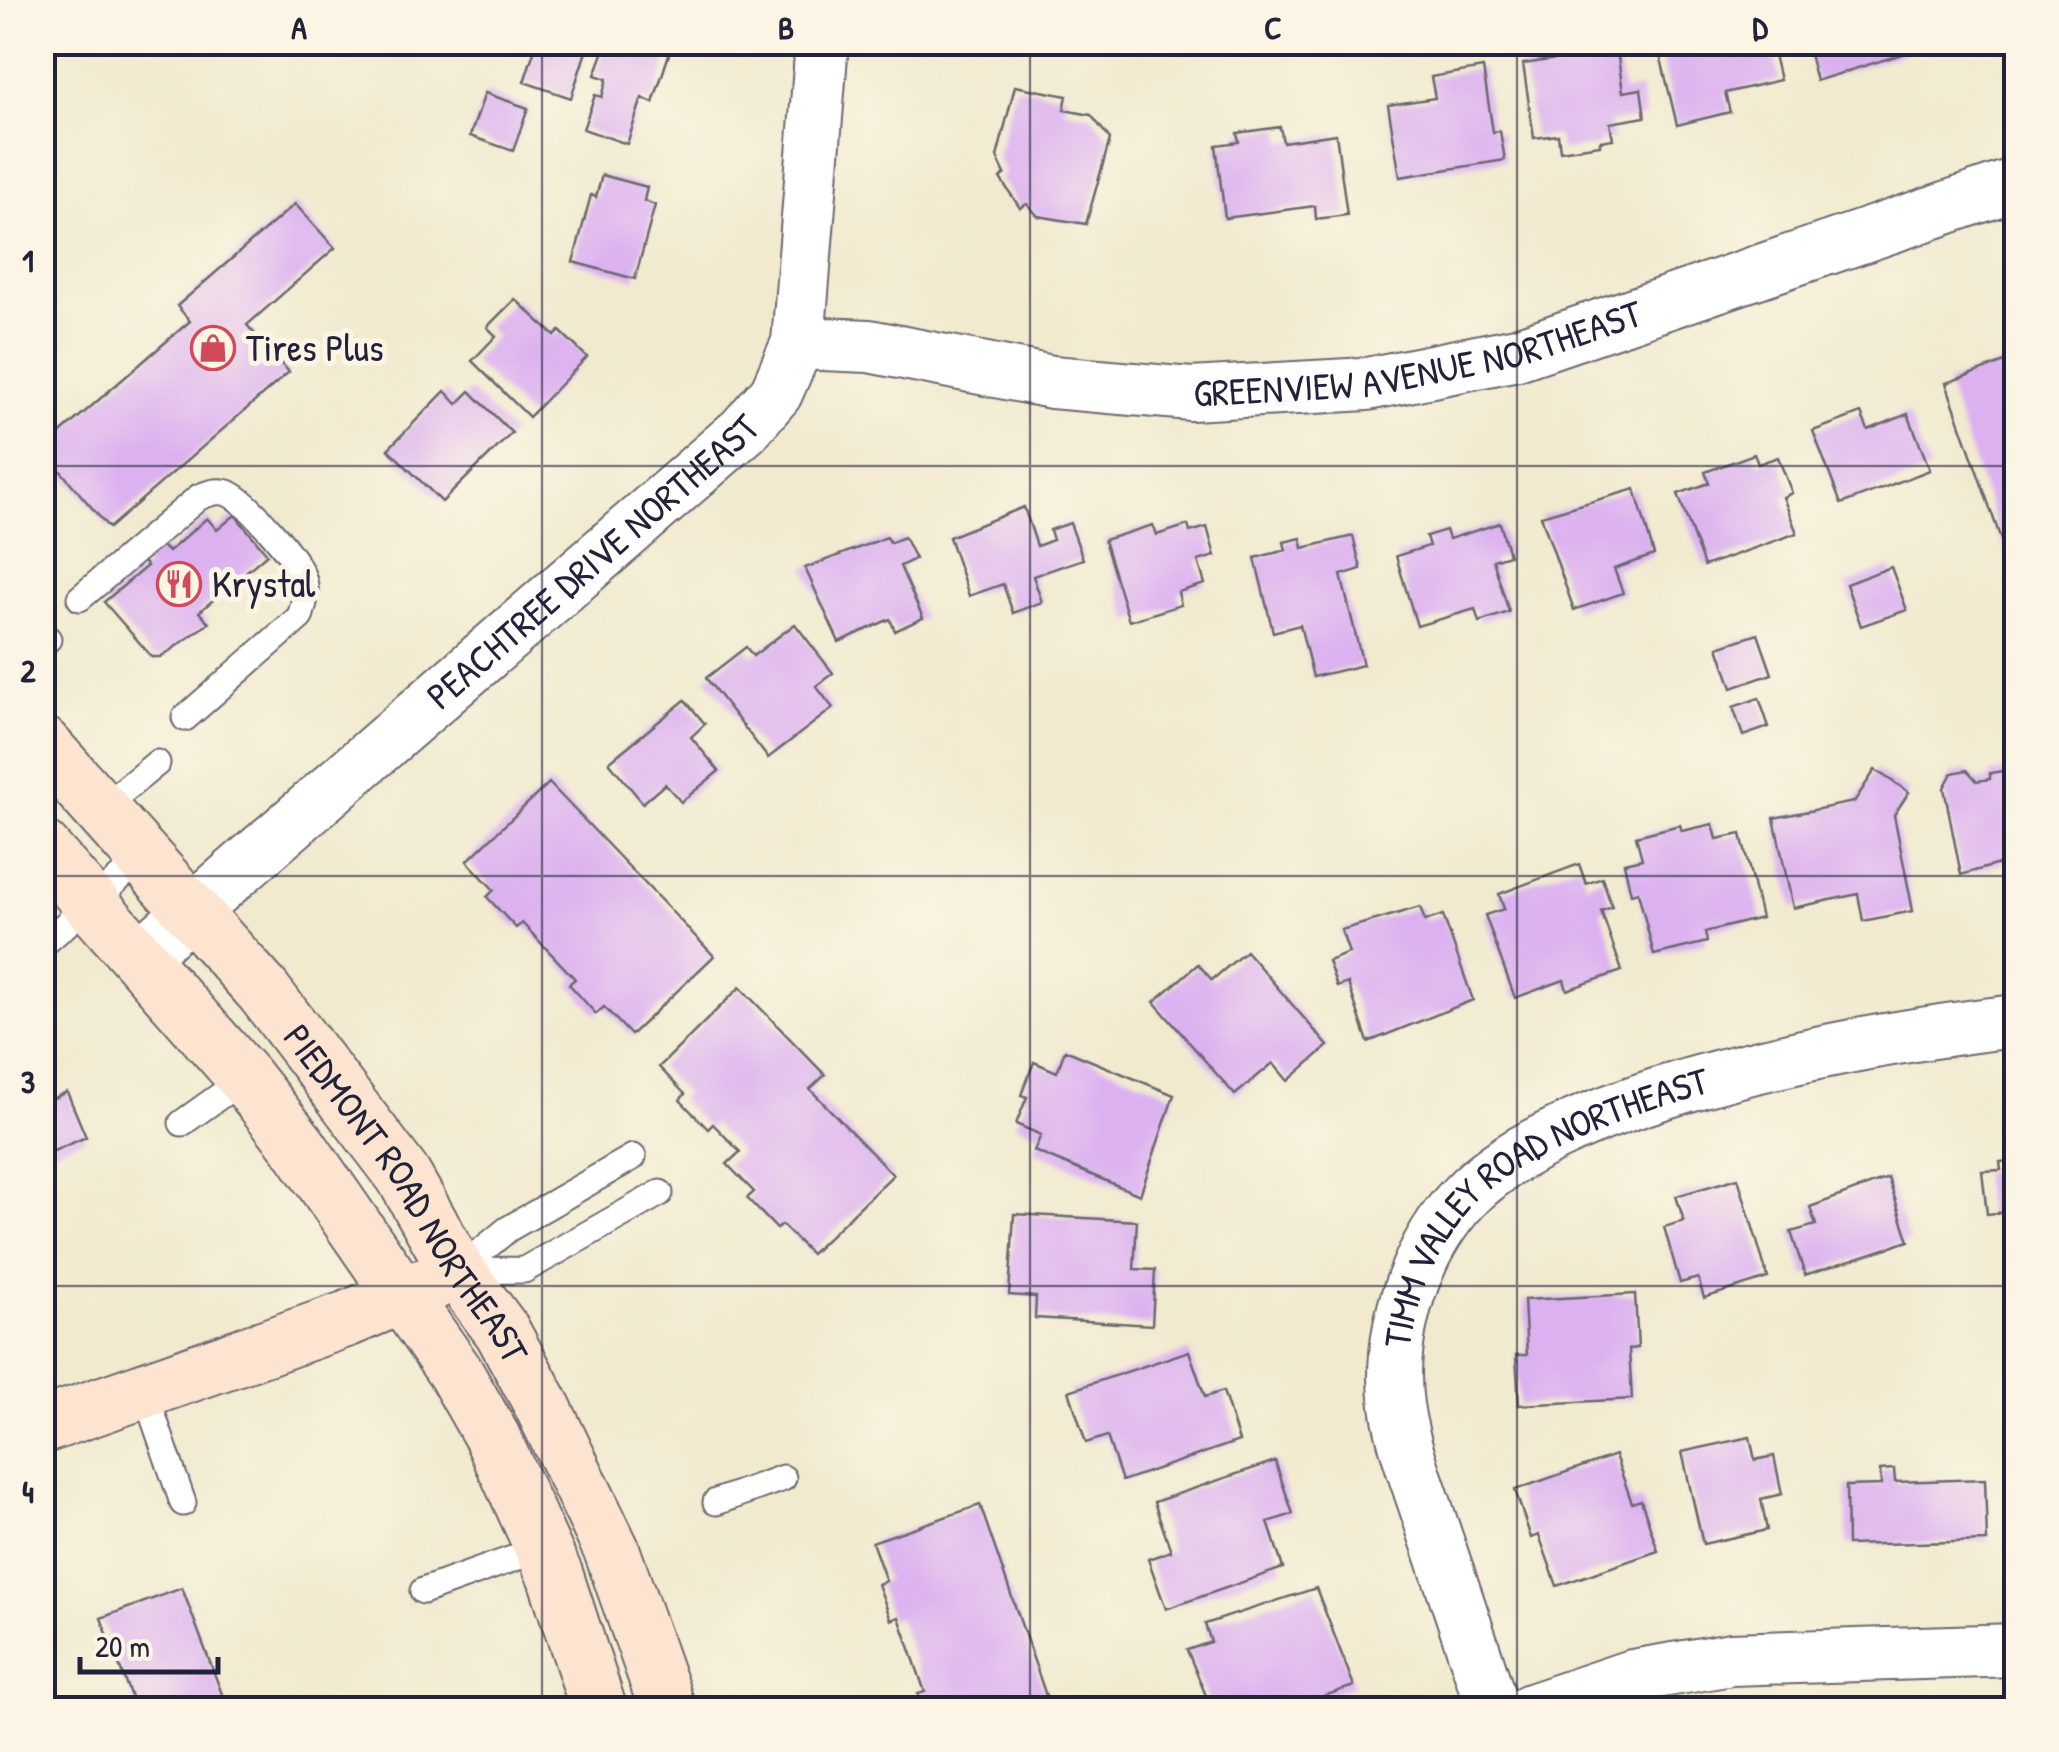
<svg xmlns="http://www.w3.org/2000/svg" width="2059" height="1752" viewBox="0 0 2059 1752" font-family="'Patrick Hand',sans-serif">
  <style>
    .building { fill: #dbb1f0 }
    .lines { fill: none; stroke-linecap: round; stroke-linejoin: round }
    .lane-casing { stroke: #6a686f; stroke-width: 29 }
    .street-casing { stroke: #6a686f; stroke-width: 56 }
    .secondary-casing { stroke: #6a686f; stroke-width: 59 }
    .lane { stroke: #fff; stroke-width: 25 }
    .street { stroke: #fff; stroke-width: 52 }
    .secondary { stroke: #fde4d1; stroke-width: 55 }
    .grid { fill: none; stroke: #22223b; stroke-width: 2.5; stroke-opacity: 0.55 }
    .labels { text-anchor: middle; stroke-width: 10; stroke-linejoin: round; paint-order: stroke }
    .poi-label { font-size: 38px; fill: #22223b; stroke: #fcf5e5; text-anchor: start }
    .street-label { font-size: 38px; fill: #22223b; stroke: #fcf5e5 }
    .neatline { fill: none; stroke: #22223b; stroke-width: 4 }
    .grid-label { font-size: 32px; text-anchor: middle; font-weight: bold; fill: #22223b }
  </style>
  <rect width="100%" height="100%" fill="#fcf5e5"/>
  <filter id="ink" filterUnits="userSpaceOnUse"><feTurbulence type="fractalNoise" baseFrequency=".01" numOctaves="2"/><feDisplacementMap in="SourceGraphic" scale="20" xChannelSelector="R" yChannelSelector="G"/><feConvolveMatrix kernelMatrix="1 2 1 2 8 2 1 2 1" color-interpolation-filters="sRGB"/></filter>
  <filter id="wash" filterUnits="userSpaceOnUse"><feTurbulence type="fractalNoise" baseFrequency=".0048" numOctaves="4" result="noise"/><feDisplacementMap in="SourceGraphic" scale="40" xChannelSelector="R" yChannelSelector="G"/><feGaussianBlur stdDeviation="2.25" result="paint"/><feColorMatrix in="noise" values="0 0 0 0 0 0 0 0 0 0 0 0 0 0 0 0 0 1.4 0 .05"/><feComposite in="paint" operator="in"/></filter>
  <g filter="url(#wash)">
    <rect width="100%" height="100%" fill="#f1eacf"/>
    <g id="blocks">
      <!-- building -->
      <g class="building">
        <path d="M537,42H589L571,98L524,82Z"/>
        <path d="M591,42H673L653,103L642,98L627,144L583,129L595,95L602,97L607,79L595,75L605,48Z"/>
        <path d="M1657,42H1771L1780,80L1725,93L1730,112L1677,125Z"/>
        <path d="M1806,42H1903L1906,53L1816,81Z"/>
        <path d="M1617,50L1623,92L1641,89L1645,117L1610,123L1613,139L1600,141V145L1560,151L1558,135L1534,138L1523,64Z"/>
        <path d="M1483,68L1493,132L1500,131L1505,160L1400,177L1388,105L1435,98L1431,77Z"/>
        <path d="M1015,86L1067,96L1064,110L1091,115L1110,139L1086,224L1038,216L1027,204L1020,208L1000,178L1005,174L997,157Z"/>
        <path d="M485,93L528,108L513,151L470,136Z"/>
        <path d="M1280,127L1283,142L1336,134L1347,215L1316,219L1315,206L1225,218L1216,145L1239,142L1237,133Z"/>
        <path d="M602,175L647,187L644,201L655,205L635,279L573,262L591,195L596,197Z"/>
        <path d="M295,204L335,248L247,325L289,372L109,528L42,449L190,321L177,306Z"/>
        <path d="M515,299L555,336L560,331L587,357L529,417L472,361L496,336L487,327Z"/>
        <path d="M2016,358V428L2005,432L2016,465V566L2011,568L1946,383Z"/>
        <path d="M445,391L457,404L470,391L512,433L442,502L388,449Z"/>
        <path d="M1861,413L1868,430L1908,414L1930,470L1841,504L1813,431Z"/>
        <path d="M1754,454L1758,464L1778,457L1792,493L1783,497L1797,533L1704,566L1678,494L1709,483L1705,472Z"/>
        <path d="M1635,489L1654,555L1614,569L1623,593L1574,610L1541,516Z"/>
        <path d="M1024,507L1037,546L1053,540L1050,530L1070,523L1083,559L1033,576L1042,602L1013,613L1003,584L969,596L949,537Z"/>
        <path d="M235,515L267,554L199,612L209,623L161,657H152L104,602L147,566L142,561L161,545L168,552L207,518L217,530Z"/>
        <path d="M1500,523L1509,555L1493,560L1509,612L1479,622L1475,609L1417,626L1396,556L1429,546L1426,536L1446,530L1449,539Z"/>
        <path d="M1153,525L1157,535L1188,525L1190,532L1207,527L1215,556L1198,561L1205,584L1178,592L1181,605L1129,621L1104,540Z"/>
        <path d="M1353,536L1361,569L1341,575L1363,665L1313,677L1300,625L1273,632L1255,558L1286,550L1284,542L1301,538L1303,548Z"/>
        <path d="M887,537L890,543L904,537L915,559L900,566L923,618L895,631L890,619L839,642L805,568Z"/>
        <path d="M1891,567L1907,610L1861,626L1846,584Z"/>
        <path d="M795,624L833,673L816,686L833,708L768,758L706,678L746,647L753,656Z"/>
        <path d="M1758,634L1772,674L1732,688L1718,647Z"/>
        <path d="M1759,698L1769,727L1743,736L1733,707Z"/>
        <path d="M685,700L705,724L691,737L719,771L681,802L665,784L643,803L609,762Z"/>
        <path d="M2016,763V859L1961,875L1944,788L1952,773L1967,770L1977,781L1990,779V773L2008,770L2013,774Z"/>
        <path d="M1875,770L1909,792L1894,815L1913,911L1863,921L1858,894L1793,908L1774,818L1854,802Z"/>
        <path d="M549,783L714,956L631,1035L604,1007L596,1014L569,984L575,979L522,923L516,928L487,897L494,890L467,861Z"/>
        <path d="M1713,824L1717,839L1741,834L1761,918L1705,932L1707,942L1654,955L1638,892L1631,894L1624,863L1642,859L1636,836L1680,825L1682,831Z"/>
        <path d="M1579,864L1586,884L1602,878L1612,907L1601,911L1622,971L1567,990L1564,980L1515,998L1485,915L1504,909L1499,894Z"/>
        <path d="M1420,907L1425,921L1443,915L1473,1000L1368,1042L1348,983L1337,987L1328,961L1349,953L1341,930Z"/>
        <path d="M1246,951L1328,1046L1288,1081L1273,1063L1235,1095L1154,1002L1198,964L1212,980Z"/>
        <path d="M740,987L825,1075L810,1089L893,1175L811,1254L782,1225L777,1229L747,1198L754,1192L727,1164L740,1152L713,1124L708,1129L680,1100L685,1094L659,1067Z"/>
        <path d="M1065,1050L1174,1095L1140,1195L1034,1151L1041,1135L1016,1124L1027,1097L1021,1095L1034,1062L1057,1072Z"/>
        <path d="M67,1092L86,1137L42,1156V1103Z"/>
        <path d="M2016,1160V1211L1987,1214L1982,1171L2001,1170L2000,1162Z"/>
        <path d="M1738,1178L1768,1278L1704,1298L1698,1278L1680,1283L1664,1227L1684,1221L1676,1196Z"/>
        <path d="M1888,1178L1909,1241L1805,1275L1791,1232L1816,1225L1810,1207Z"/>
        <path d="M1014,1214L1137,1221L1134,1269L1155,1270L1152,1325L1035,1318L1036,1297L1009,1295Z"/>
        <path d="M1635,1294L1638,1348L1629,1349L1632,1399L1519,1405L1516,1355H1527L1524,1300Z"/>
        <path d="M1189,1351L1205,1397L1223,1391L1239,1441L1122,1481L1107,1436L1086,1443L1069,1391Z"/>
        <path d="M1750,1437L1755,1460L1774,1456L1782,1494L1761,1499L1767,1530L1703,1544L1682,1452Z"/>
        <path d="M1615,1455L1632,1503L1641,1500L1658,1551L1557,1586L1539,1535L1531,1538L1515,1490Z"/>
        <path d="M1275,1461L1293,1514L1268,1522L1283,1568L1166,1609L1148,1559L1171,1551L1154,1502Z"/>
        <path d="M1894,1469L1895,1482L1985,1479L1987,1541L1847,1545L1846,1486L1881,1485L1880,1470Z"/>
        <path d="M980,1505L1051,1710H923L918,1694L925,1692L899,1617L891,1620L878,1584L886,1581L872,1542Z"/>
        <path d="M182,1588L228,1710H136L101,1618Z"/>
        <path d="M1316,1588L1354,1686L1282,1710H1239L1237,1702L1212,1710L1187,1650L1211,1642L1205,1624Z"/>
      </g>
    </g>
  </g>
  <g filter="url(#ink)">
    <use href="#blocks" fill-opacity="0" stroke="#6a686f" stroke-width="2.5"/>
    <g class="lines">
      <defs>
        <g id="lane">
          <path d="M80,598L199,497C210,493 219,489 230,494C249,503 297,558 303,578C308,591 304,604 300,617L185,718"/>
          <path d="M42,644L48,639"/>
          <path d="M101,809L157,763"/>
          <path d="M42,945L144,857"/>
          <path d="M182,1123L245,1078"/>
          <path d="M457,1271L524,1270L660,1193"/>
          <path d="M457,1271L508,1229L633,1157"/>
          <path d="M143,1387L183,1503"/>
          <path d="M716,1502L783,1478"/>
          <path d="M423,1591L543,1548"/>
        </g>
        <g id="street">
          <path id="s1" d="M798,343L869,346L1052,382L1191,394L1367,384L1517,354L2016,184"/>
          <path id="s2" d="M139,957L744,430L776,393L798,343L822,42"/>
          <path id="s3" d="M1493,1710C1473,1647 1452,1585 1431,1523C1416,1476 1395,1428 1395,1377C1395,1314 1420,1244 1463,1198C1561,1091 1873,1037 2016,1021"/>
          <path d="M1531,1710L1632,1676L1731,1659L2016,1650"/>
        </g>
        <g id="secondary">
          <path id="s4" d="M42,744L264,992L403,1175L457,1271L502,1331L542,1405L612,1551L668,1710"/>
          <path d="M42,848L245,1078L298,1145L455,1372L492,1437L555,1575L599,1710"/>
          <path d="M42,1426L347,1319L432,1283"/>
        </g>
      </defs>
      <!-- lane casing -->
      <use href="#lane" class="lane-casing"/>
      <!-- street casing -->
      <use href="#street" class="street-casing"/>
      <!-- secondary casing -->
      <use href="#secondary" class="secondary-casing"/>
      <!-- lane -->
      <use href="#lane" class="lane"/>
      <!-- street -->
      <use href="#street" class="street"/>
      <!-- secondary -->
      <use href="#secondary" class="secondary"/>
    </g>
  </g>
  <!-- grid -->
  <path class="grid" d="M542,42V1710M1030,42V1710M1517,42V1710M42,466H2016M42,876H2016M42,1286H2016"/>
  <!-- icons -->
  <defs>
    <symbol id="shop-ring" viewBox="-11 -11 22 22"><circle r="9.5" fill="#fcf5e5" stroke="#d1495b" stroke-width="1.5"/><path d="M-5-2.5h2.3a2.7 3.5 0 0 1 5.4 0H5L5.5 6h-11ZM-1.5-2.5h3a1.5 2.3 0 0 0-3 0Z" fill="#d1495b"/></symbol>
    <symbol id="restaurant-ring" viewBox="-11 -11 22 22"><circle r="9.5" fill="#fcf5e5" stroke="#d1495b" stroke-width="1.5"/><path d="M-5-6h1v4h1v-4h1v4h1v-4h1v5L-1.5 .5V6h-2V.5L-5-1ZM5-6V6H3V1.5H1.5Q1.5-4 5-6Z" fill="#d1495b"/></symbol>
  </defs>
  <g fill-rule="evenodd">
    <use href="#shop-ring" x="188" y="323" width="50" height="50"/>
    <use href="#restaurant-ring" x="154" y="559" width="50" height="50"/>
  </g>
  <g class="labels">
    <!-- poi labels -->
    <g class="poi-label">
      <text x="246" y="361">Tires Plus</text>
      <text x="212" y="597">Krystal</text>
    </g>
    <!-- street labels -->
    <g class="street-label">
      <text dy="13" stroke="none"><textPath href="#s1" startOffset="628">GREENVIEW AVENUE NORTHEAST</textPath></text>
      <text dy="13" stroke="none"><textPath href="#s2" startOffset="602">PEACHTREE DRIVE NORTHEAST</textPath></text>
      <text dy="13" stroke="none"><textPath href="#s4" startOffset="580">PIEDMONT ROAD NORTHEAST</textPath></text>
      <text dy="13" stroke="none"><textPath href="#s3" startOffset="598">TIMM VALLEY ROAD NORTHEAST</textPath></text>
    </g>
  </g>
  <!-- margin -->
  <rect width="2059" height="1752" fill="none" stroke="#fcf5e5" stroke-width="110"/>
  <!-- scale -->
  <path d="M80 1657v15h138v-15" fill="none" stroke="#22223b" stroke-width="5"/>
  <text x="95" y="1657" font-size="30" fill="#22223b" stroke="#fcf5e5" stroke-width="8" paint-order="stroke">20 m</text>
  <rect x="55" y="55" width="1949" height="1642" class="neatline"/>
  <g class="grid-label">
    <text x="299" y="39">A</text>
    <text x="786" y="39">B</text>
    <text x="1273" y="39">C</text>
    <text x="1760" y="39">D</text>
    <text x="28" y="272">1</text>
    <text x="28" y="682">2</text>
    <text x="28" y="1093">3</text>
    <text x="28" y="1503">4</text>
  </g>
</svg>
